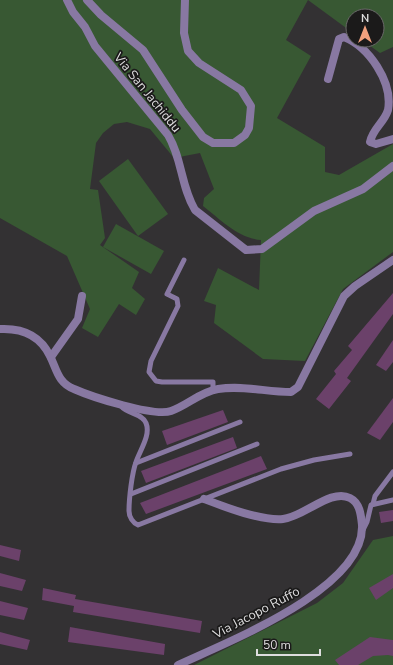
<svg xmlns="http://www.w3.org/2000/svg" width="393" height="665" viewBox="0 0 393 665" font-family="'Nunito Sans',sans-serif">
  <style>
    .green { fill: #385833 }
    .building { fill: #6b416a }
    .lines { fill: none; stroke-linecap: round; stroke-linejoin: round }
    .lane { stroke: #8878a2; stroke-width: 5 }
    .street { stroke: #8878a2; stroke-width: 8 }
    .labels { text-anchor: middle; stroke-width: 3.5; stroke-linejoin: round; paint-order: stroke }
    .street-label { font-size: 13px; fill: #deddde; stroke: #1b1a1a }
  </style>
  <rect width="100%" height="100%" fill="#333133"/>
  <!-- green -->
  <g class="green">
    <path d="M0,0H393V47L380,53L362,40H377V16H353V33L308,0L286,40L311,56L277,118L325,147V172L339,175L393,144V252L343,289L305,361L263,359L214,323L216,305L204,301L218,268L259,290L261,240C238,238 221,220 203,206L204,198L214,189L200,153L174,158L150,129L127,122L114,124L103,133L96,143L90,189L98,190L105,238L100,245L139,272L132,288L145,299L136,315L119,304L98,337L82,328L90,309L67,256L0,218Z"/>
    <path d="M128,159L168,214L138,236L99,181Z"/>
    <path d="M116,224L164,251L151,274L103,247Z"/>
    <path d="M393,536V665H194L317,603L343,583L373,540Z"/>
  </g>
  <!-- building -->
  <g class="building">
    <path d="M393,293V314L347,378L351,381L329,409L316,399L336,374L334,371L352,350L348,346Z"/>
    <path d="M393,340V362L386,371L376,365Z"/>
    <path d="M393,398V422L380,440L367,433Z"/>
    <path d="M223,410L228,422L167,445L162,431Z"/>
    <path d="M233,437L237,448L146,483L141,471Z"/>
    <path d="M261,456L267,469L146,514L140,503Z"/>
    <path d="M393,510V521L381,523L379,512Z"/>
    <path d="M0,545L21,550L19,561L0,556Z"/>
    <path d="M0,573L26,580L22,591L0,586Z"/>
    <path d="M393,574V588L376,600L369,588Z"/>
    <path d="M43,588L76,595L75,599L202,621L200,633L73,612L74,606L42,600Z"/>
    <path d="M0,601L28,608L24,620L0,615Z"/>
    <path d="M70,627L165,644L164,655L68,642Z"/>
    <path d="M0,632L30,640L27,650L0,644Z"/>
    <path d="M370,637L393,640V656L388,655L373,656L358,665H339L335,660Z"/>
  </g>
  <g class="lines">
    <!-- lane -->
    <g class="lane">
      <path d="M184,260L167,294L177,299L178,306L151,361L149,372L156,381L162,382H213V390"/>
      <path d="M121,406C127,414 142,413 146,423C151,435 140,450 136,462C132,473 129,498 129,511C129,517 133,523 138,525L281,469L314,460L350,454"/>
      <path d="M136,463L240,422"/>
      <path d="M131,494L257,444"/>
      <path d="M373,504L375,496L393,472"/>
      <path d="M363,530L367,522L371,505L393,500"/>
    </g>
    <!-- street -->
    <g class="street">
      <path d="M67,0L73,12L85,27L95,46L168,135C182,158 181,187 195,210L246,250L262,249L314,211L363,189L393,166"/>
      <path d="M87,0L101,15L143,50L182,110L203,137L213,143H234L245,135L249,128L251,106L241,90L199,63L188,51L184,33L185,0"/>
      <path d="M328,79L339,39L344,37C369,47 393,82 388,110C384,123 373,128 370,142L376,144L393,139"/>
      <path d="M0,329C21,328 40,335 50,356C57,370 58,383 74,389C92,397 154,417 171,411C188,405 200,392 218,389C243,385 266,392 291,392L298,387L344,296L355,286L393,260"/>
      <path d="M51,357L78,319L82,296"/>
      <path d="M178,665C227,642 365,589 362,525C361,515 360,503 350,498C331,488 304,517 283,519C261,521 225,507 204,499"/>
    </g>
  </g>
  <g class="labels">
    <!-- street labels -->
    <g class="street-label">
      <text transform="translate(148 92) rotate(51)" y="5">Via San Jachiddu</text>
      <text transform="translate(256 612) rotate(-28)" y="5">Via Jacopo Ruffo</text>
    </g>
  </g>
  <!-- north arrow -->
  <g transform="translate(365 28)"><circle r="19" fill="#1b1a1a" stroke="#696868"/>
  <path d="M0-3L7 15L0 10L-7 15Z" fill="#f2a17e"/>
  <text y="-6" font-size="11" font-weight="bold" text-anchor="middle" fill="#deddde">N</text>
  </g>
  <!-- scale -->
  <path d="M257 649v6h63v-6" fill="none" stroke="#deddde" stroke-width="2"/>
  <text x="263" y="649" font-size="12" fill="#deddde" stroke="#1b1a1a" stroke-width="3" paint-order="stroke">50 m</text>
</svg>
